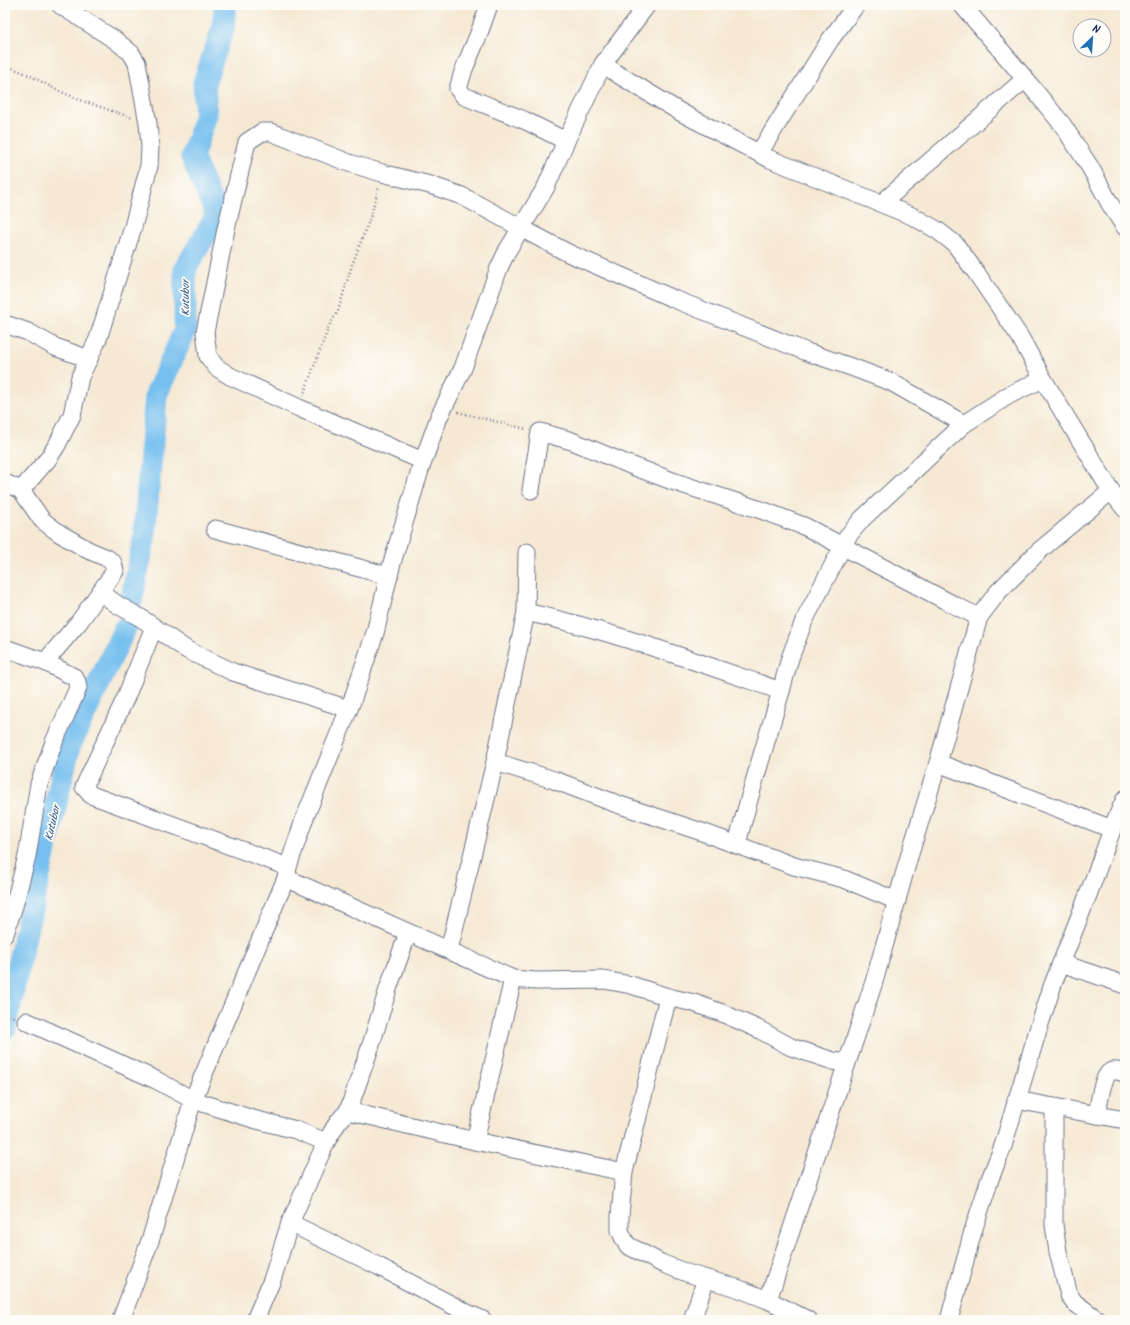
<svg xmlns="http://www.w3.org/2000/svg" width="1130" height="1325" viewBox="0 0 1130 1325" font-family="Kalam,sans-serif">
  <style>
    .lines { fill: none; stroke-linecap: round; stroke-linejoin: round }
    .river { stroke: #76bfef; stroke-width: 23 }
    .minor-casing { stroke: #687087; stroke-width: 19 }
    .path { stroke: #687087; stroke-width: 2.5; stroke-dasharray: 1 3; stroke-linecap: butt }
    .minor { stroke: #fff; stroke-width: 17 }
    .labels { text-anchor: middle; stroke-width: 3.5; stroke-linejoin: round; paint-order: stroke }
    .water-label { font-size: 11px; font-style: italic; fill: #365a8a; stroke: #fdfcf7 }
  </style>
  <rect width="100%" height="100%" fill="#fdfcf7"/>
  <filter id="ink" filterUnits="userSpaceOnUse"><feTurbulence type="fractalNoise" baseFrequency=".025" numOctaves="2"/><feDisplacementMap in="SourceGraphic" scale="8" xChannelSelector="R" yChannelSelector="G"/><feConvolveMatrix kernelMatrix="1 2 1 2 8 2 1 2 1" color-interpolation-filters="sRGB"/></filter>
  <filter id="wash" filterUnits="userSpaceOnUse"><feTurbulence type="fractalNoise" baseFrequency=".012" numOctaves="4" result="noise"/><feDisplacementMap in="SourceGraphic" scale="16" xChannelSelector="R" yChannelSelector="G"/><feGaussianBlur stdDeviation="0.9" result="paint"/><feColorMatrix in="noise" values="0 0 0 0 0 0 0 0 0 0 0 0 0 0 0 0 0 1.4 0 .05"/><feComposite in="paint" operator="in"/></filter>
  <g filter="url(#wash)">
    <rect width="100%" height="100%" fill="#f6e9d4"/>
    <g class="lines">
      <!-- river -->
      <g class="river">
        <path d="M131,602L144,539L156,395L185,330V269L217,215L192,157L206,115L204,83L223,28L225,5"/>
        <path d="M5,1028L21,953L69,747L125,628"/>
      </g>
    </g>
  </g>
  <g filter="url(#ink)">
    <g class="lines">
      <defs>
        <g id="minor">
          <path d="M489,5L478,36L464,69L458,89L464,96L524,120L566,141"/>
          <path d="M647,5L603,64L566,141L546,187L521,228L568,253L674,299L807,352L854,368L891,382L964,424"/>
          <path d="M962,5L1016,68L1062,124L1090,167L1110,204L1125,227"/>
          <path d="M603,64L619,75L682,113L770,159L912,216L937,230L955,244L975,271L1020,337L1043,379L1111,491L1125,509"/>
          <path d="M759,153L830,40L856,5"/>
          <path d="M882,203L1025,79"/>
          <path d="M5,324L28,332L55,347L89,359"/>
          <path d="M5,483L21,490L42,520L59,533L88,550L107,558L113,563L115,571L79,622L45,662"/>
          <path d="M21,490L48,459L57,445L72,415L80,377L98,339L133,227L149,166L150,147L148,123L137,63L131,53L115,40L60,5"/>
          <path d="M531,490L540,432L572,441L630,465L675,482L764,511L806,527L954,605L979,617"/>
          <path d="M215,529L389,576"/>
          <path d="M100,592L118,605L141,618L187,650L233,672L349,709"/>
          <path d="M526,612C613,631 697,662 781,691C766,742 750,793 737,844"/>
          <path d="M154,627L126,697L84,787L91,795L288,867"/>
          <path d="M5,648L45,662L74,677L77,682L78,688L54,742L39,784L27,856L14,906L5,934"/>
          <path d="M781,691L790,658L804,621L848,536L862,519L964,424L1009,395L1043,379"/>
          <path d="M495,762L554,780L617,804L702,832L794,866L844,879L897,901"/>
          <path d="M938,763L1112,829"/>
          <path d="M286,878L513,979L536,981L604,980L631,985L668,997L694,1003L722,1013L758,1029L791,1047L833,1061L846,1063"/>
          <path d="M449,950L495,762L526,612L527,552"/>
          <path d="M1061,963L1125,985"/>
          <path d="M668,997L624,1172L620,1216V1231L627,1245L661,1263L687,1273L737,1288L768,1300L808,1320"/>
          <path d="M26,1021L156,1080L193,1100L253,1119L296,1130L326,1142"/>
          <path d="M1016,1100L1125,1120"/>
          <path d="M1054,1107V1225L1058,1252L1069,1295L1075,1303L1098,1320"/>
          <path d="M348,1111L475,1141L624,1172"/>
          <path d="M1097,1115C1099,1105 1102,1073 1112,1071C1116,1070 1121,1072 1125,1073"/>
          <path d="M475,1141L513,979"/>
          <path d="M290,1223L378,1266L467,1313L483,1320"/>
          <path d="M768,1300L874,982L909,857L938,763L979,617L998,592L1039,551L1111,491"/>
          <path d="M121,1320L151,1238L193,1100L286,878L288,867L304,820L352,701L375,633L392,563L420,470L439,417L463,368L499,268L507,251L521,228L462,196L430,185L382,173L349,163L271,132H262L247,142L226,229L205,332L208,356L216,367L230,376L299,408L423,461"/>
          <path d="M255,1320L272,1280L290,1223L326,1142L338,1122L348,1111L370,1048L389,986L408,933"/>
          <path d="M692,1320L706,1279"/>
          <path d="M949,1320L973,1231L990,1179L1003,1146L1038,1030L1053,984L1088,895L1116,819L1125,799"/>
        </g>
      </defs>
      <!-- minor casing -->
      <use href="#minor" class="minor-casing"/>
      <!-- path -->
      <g class="path">
        <path d="M5,65L29,75L55,89L80,100L133,118"/>
        <path d="M303,396L329,326L338,311L352,265L370,218L379,186"/>
        <path d="M458,412L526,429"/>
        <path d="M5,1014L14,1017"/>
      </g>
      <!-- minor -->
      <use href="#minor" class="minor"/>
    </g>
  </g>
  <g class="labels">
    <!-- water labels -->
    <g class="water-label">
      <text transform="translate(185 298) rotate(-90)" y="4">Kutubor</text>
      <text transform="translate(52 823) rotate(-77)" y="4">Kutubor</text>
    </g>
  </g>
  <!-- margin -->
  <rect width="1130" height="1325" fill="none" stroke="#fdfcf7" stroke-width="20"/>
  <!-- north arrow -->
  <g transform="translate(1092 38) rotate(25)"><circle r="19" fill="#fdfcf7" stroke="#a3aaba"/>
  <path d="M0-3L7 15L0 10L-7 15Z" fill="#1f6fb2"/>
  <text y="-6" font-size="11" font-weight="bold" text-anchor="middle" fill="#1b2f5e">N</text>
  </g>
</svg>
